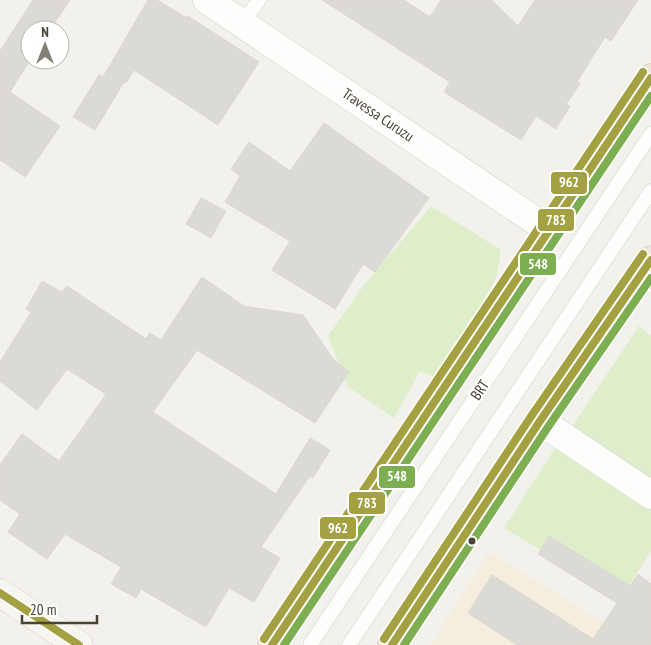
<svg xmlns="http://www.w3.org/2000/svg" width="651" height="645" viewBox="0 0 651 645" font-family="'PT Sans Narrow',sans-serif">
  <style>
    .commercial { fill: #f5edde }
    .green { fill: #deeeca }
    .building { fill: #dcdad4; stroke: #dbd8d1 }
    .lines { fill: none; stroke-linecap: round; stroke-linejoin: round }
    .lane-casing { stroke: #d0cec9; stroke-width: 15 }
    .street-casing { stroke: #d0cec9; stroke-width: 29 }
    .secondary-casing { stroke: #d2cec2; stroke-width: 29 }
    .highway-casing { stroke: #ccbfa6; stroke-width: 29 }
    .lane { stroke: #fdfdfc; stroke-width: 14 }
    .street { stroke: #fdfdfc; stroke-width: 28 }
    .secondary { stroke: #f7f5ef; stroke-width: 28 }
    .highway { stroke: #ede7d9; stroke-width: 28 }
    .bus-1-casing { stroke: #fff; stroke-width: 11 }
    .bus-2-casing { stroke: #fff; stroke-width: 11 }
    .bus-3-casing { stroke: #fff; stroke-width: 11 }
    .bus-1 { stroke: #a4a142; stroke-width: 8 }
    .bus-2 { stroke: #7dae51; stroke-width: 8 }
    .bus-3 { stroke: #a4a142; stroke-width: 8 }
    .bus-dot { fill: #494336; stroke: #fff; stroke-width: 2 }
    .labels { text-anchor: middle; stroke-width: 5; stroke-linejoin: round; paint-order: stroke }
    .street-label { font-size: 15px; fill: #494336; stroke: #fff }
    .line-badge { stroke: #fff; stroke-width: 2 }
    .badge-label { font-size: 14px; text-anchor: middle; font-weight: bold; fill: #fff }
  </style>
  <rect width="100%" height="100%" fill="#f2f1ec"/>
  <!-- commercial -->
  <path class="commercial" d="M489,552L641,645H431Z"/>
  <!-- green -->
  <g class="green">
    <path d="M431,206L501,250L497,276L440,380L420,371L394,418L348,387L328,336L364,285Z"/>
    <path d="M639,326L651,336V487L570,430Z"/>
    <path d="M559,442L651,506V551L621,598L504,528Z"/>
  </g>
  <!-- building -->
  <g class="building">
    <path d="M33,0H70L50,30H30V60L10,92L60,126L25,177L0,160V51Z"/>
    <path d="M148,0H157L187,18L188,16L259,62L218,125L134,70L126,83L124,82L95,130L73,117L99,75L103,77Z"/>
    <path d="M322,0H404L430,17L441,0H492L518,26L535,0H638L611,41L605,37L577,82L580,84L566,104L570,106L556,129L536,116L521,140L444,92L450,82Z"/>
    <path d="M324,123L429,198L375,272L363,264L335,309L272,270L290,241L225,202L240,176L231,169L249,142L290,171Z"/>
    <path d="M201,198L226,211L211,238L186,224Z"/>
    <path d="M202,277L244,306L303,315L334,360L349,372L315,423L197,350L153,412L276,494L310,438L330,450L313,478L310,476L261,547L280,558L254,602L229,588L206,627L141,589L136,598L111,584L121,567L65,534L47,559L8,532L20,514L0,500V465L22,434L59,461L106,394L67,369L37,410L0,381V362L31,312L26,309L42,281L62,292L67,286L146,339L150,333L161,340Z"/>
    <path d="M549,536L630,586L638,574L651,584V645H517L468,613L492,575L593,639L617,603L538,554Z"/>
  </g>
  <g class="lines">
    <defs>
      <g id="lane">
        <path d="M242,24L259,0"/>
        <path d="M310,645L651,134"/>
        <path d="M349,645L651,191"/>
      </g>
      <g id="street">
        <path d="M207,0L549,230"/>
        <path d="M540,421L651,495"/>
      </g>
      <path id="secondary" d="M0,593L79,645"/>
      <g id="highway">
        <path d="M272,645L651,78"/>
        <path d="M392,645L540,421L651,260"/>
      </g>
    </defs>
    <!-- lane casing -->
    <use href="#lane" class="lane-casing"/>
    <!-- street casing -->
    <use href="#street" class="street-casing"/>
    <!-- secondary casing -->
    <use href="#secondary" class="secondary-casing"/>
    <!-- highway casing -->
    <use href="#highway" class="highway-casing"/>
    <!-- lane -->
    <use href="#lane" class="lane"/>
    <!-- street -->
    <use href="#street" class="street"/>
    <!-- secondary -->
    <use href="#secondary" class="secondary"/>
    <!-- highway -->
    <use href="#highway" class="highway"/>
    <defs>
      <g id="bus-1">
        <path d="M0,593L79,645"/>
        <path d="M272,645L651,78"/>
        <path d="M392,645L540,421L651,260"/>
      </g>
      <g id="bus-2">
        <path d="M284,645L651,96"/>
        <path d="M404,645L548,427L651,278"/>
      </g>
      <g id="bus-3">
        <path d="M264,639L643,72"/>
        <path d="M384,639L532,415L643,254"/>
      </g>
    </defs>
    <!-- bus-1 casing -->
    <use href="#bus-1" class="bus-1-casing"/>
    <!-- bus-2 casing -->
    <use href="#bus-2" class="bus-2-casing"/>
    <!-- bus-3 casing -->
    <use href="#bus-3" class="bus-3-casing"/>
    <!-- bus-1 -->
    <use href="#bus-1" class="bus-1"/>
    <!-- bus-2 -->
    <use href="#bus-2" class="bus-2"/>
    <!-- bus-3 -->
    <use href="#bus-3" class="bus-3"/>
  </g>
  <!-- markers -->
  <circle class="bus-dot" cx="472" cy="541" r="4.5"/>
  <g class="labels">
    <!-- street labels -->
    <g class="street-label">
      <text transform="translate(378 115) rotate(34)" y="5">Travessa Curuzu</text>
      <text transform="translate(480 390) rotate(-56)" y="5">BRT</text>
    </g>
  </g>
  <g class="line-badge">
    <rect x="550" y="171" width="38" height="24" rx="5" fill="#a4a142"/>
    <rect x="537" y="208" width="38" height="24" rx="5" fill="#a4a142"/>
    <rect x="519" y="252" width="38" height="24" rx="5" fill="#7dae51"/>
    <rect x="378" y="465" width="38" height="24" rx="5" fill="#7dae51"/>
    <rect x="348" y="491" width="38" height="24" rx="5" fill="#a4a142"/>
    <rect x="319" y="516" width="38" height="24" rx="5" fill="#a4a142"/>
  </g>
  <g class="badge-label">
    <text x="569" y="187">962</text>
    <text x="556" y="225">783</text>
    <text x="538" y="269">548</text>
    <text x="397" y="481">548</text>
    <text x="367" y="508">783</text>
    <text x="338" y="533">962</text>
  </g>
  <!-- north arrow -->
  <g transform="translate(45 45)"><circle r="24" fill="#ffffff" stroke="#b6b4af"/>
  <path d="M0-4L9 19L0 12L-9 19Z" fill="#848076"/>
  <text y="-8" font-size="14" font-weight="bold" text-anchor="middle" fill="#494336">N</text>
  </g>
  <!-- scale -->
  <path d="M22 615v8h75v-8" fill="none" stroke="#494336" stroke-width="2.5"/>
  <text x="30" y="615" font-size="15" fill="#494336" stroke="#ffffff" stroke-width="4" paint-order="stroke">20 m</text>
</svg>
